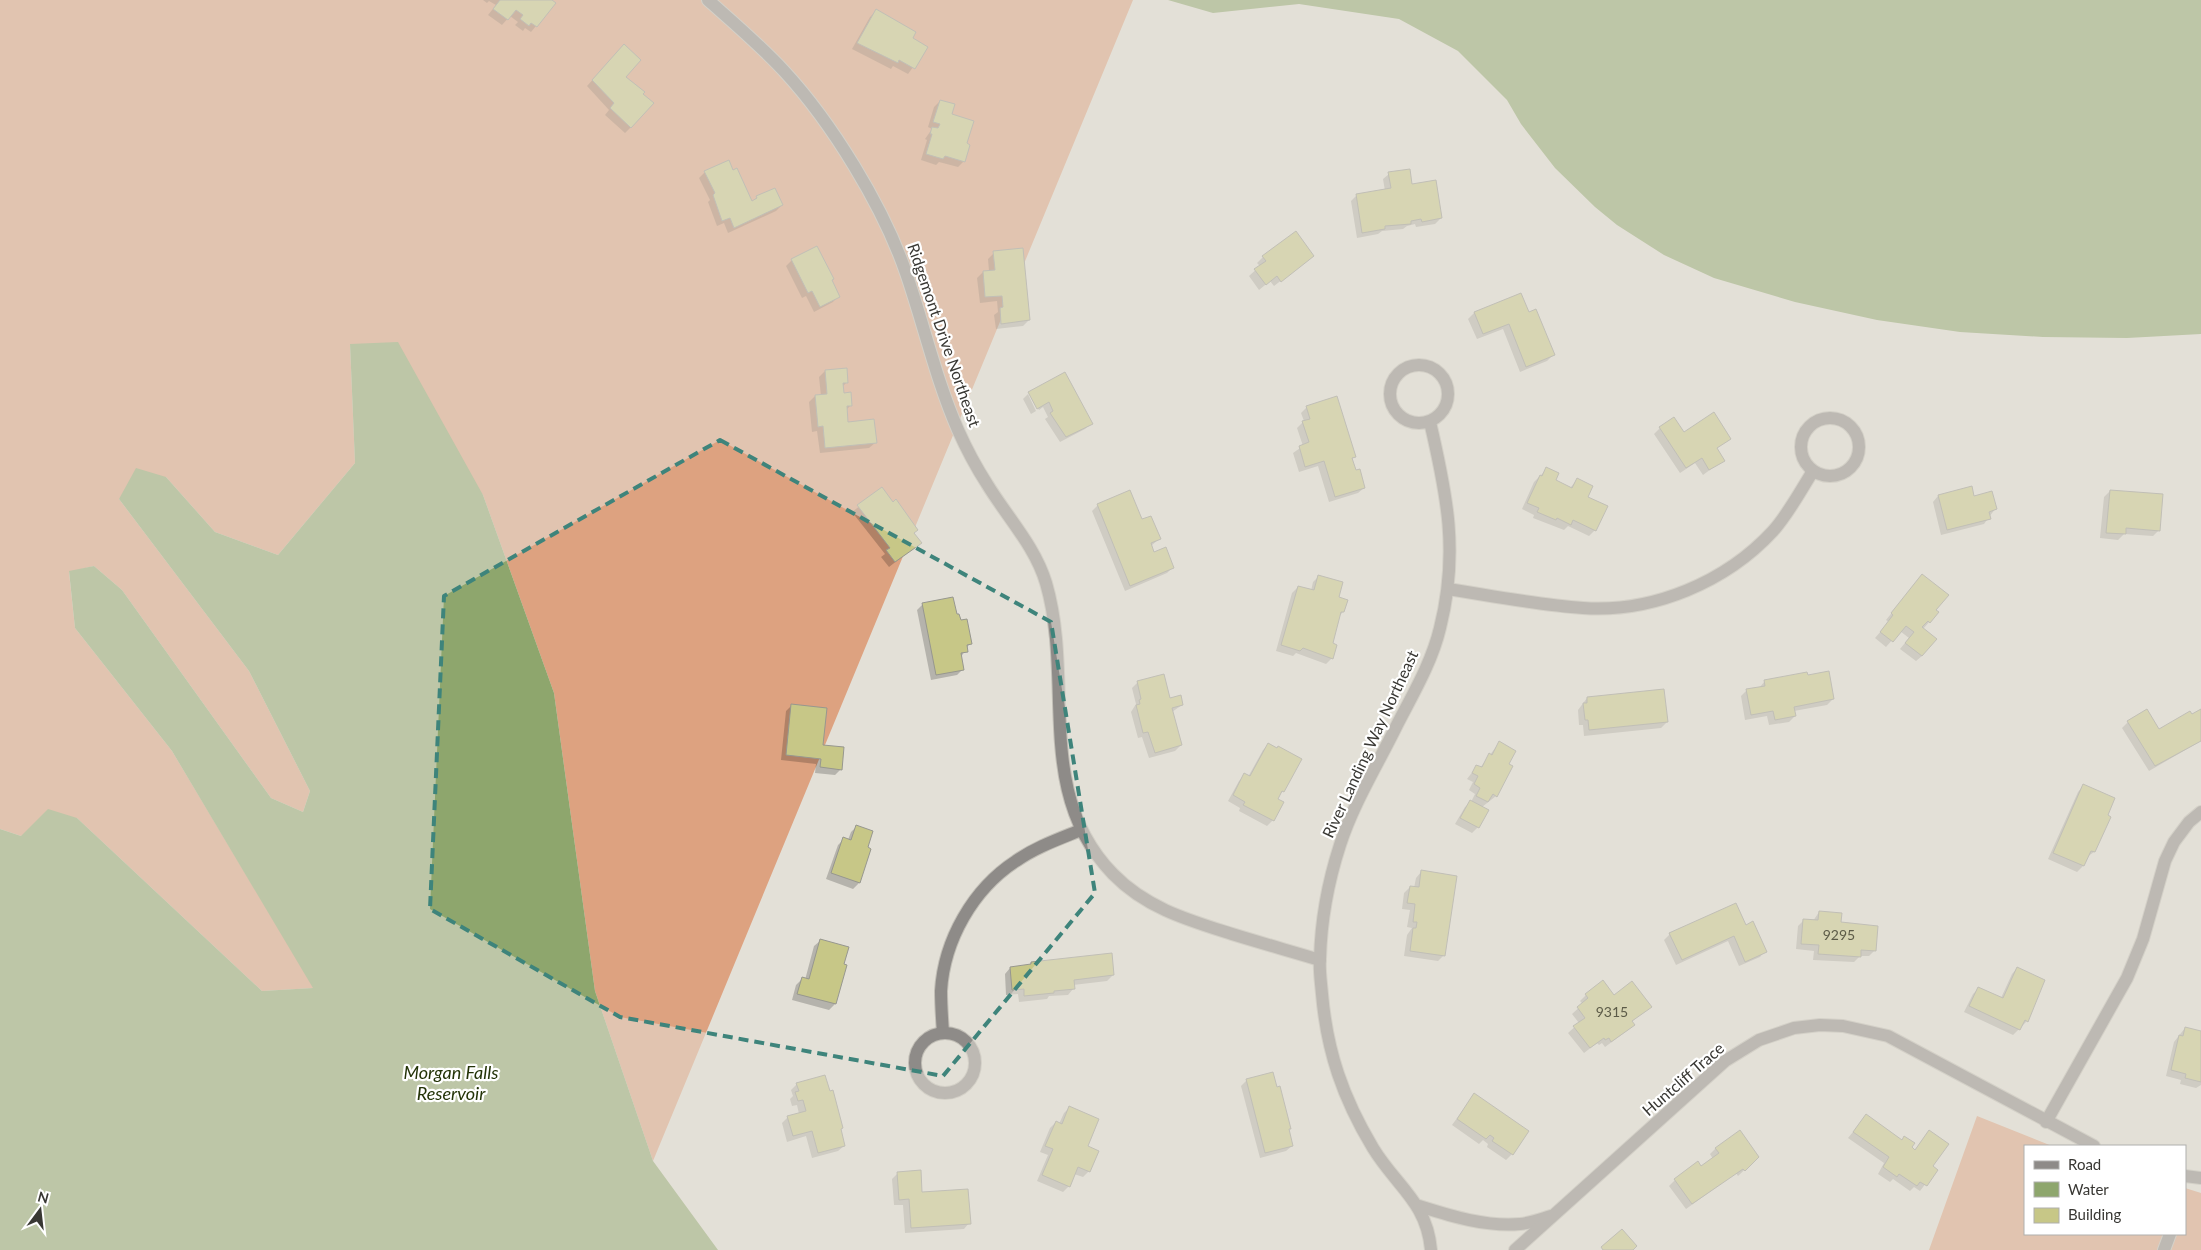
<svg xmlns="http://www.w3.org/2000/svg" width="2201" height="1250" viewBox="0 0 2201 1250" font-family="Lato,sans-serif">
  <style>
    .forest { fill: #dda280 }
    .water { fill: #8ea66d }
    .shadow { fill: #0003 }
    .building { fill: #c7c787; stroke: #97978f }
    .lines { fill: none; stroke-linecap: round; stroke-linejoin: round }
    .minor-casing { stroke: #c1beb6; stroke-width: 14 }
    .minor { stroke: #8e8b88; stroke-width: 12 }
    .marked { fill: none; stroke: #3e847b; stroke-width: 4; stroke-dasharray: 10 6; stroke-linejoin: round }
    .labels { text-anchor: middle; stroke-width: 4.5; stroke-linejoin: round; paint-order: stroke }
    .number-label { font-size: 14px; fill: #5c5b48 }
    .street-label { font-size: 16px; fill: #383733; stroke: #fff }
    .water-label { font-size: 18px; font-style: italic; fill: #233307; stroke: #fff }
  </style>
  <rect width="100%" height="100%" fill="#e3e0d7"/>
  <!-- forest -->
  <g class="forest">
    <path d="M0,0H1133L653,1161L595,991L554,693L483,495L350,344L355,463L278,555L215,532L166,477L119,499L249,671L310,791L303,812L271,798L122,590L94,566L69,572L75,628L172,751L314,988L262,991L77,818L21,836L0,829Z"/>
    <path d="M1977,1116L2052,1146H2025V1234H2185V1188L2201,1193V1250H1929Z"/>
  </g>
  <!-- water -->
  <g class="water">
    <path d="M1168,0H2201V334L2127,338L2043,337L1960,332L1877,320L1795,302L1714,278L1664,255L1617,225L1595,207L1555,168L1521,124L1507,100L1458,51L1399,19L1299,4L1213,13Z"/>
    <path d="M398,342L483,495L554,693L595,991L653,1161L718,1250H0V829L21,836L48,809L77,818L262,991L313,988L172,751L75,628L69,571L94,566L122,590L271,798L303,812L310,791L249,671L119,499L136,468L166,477L215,532L278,555L355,463L350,344Z"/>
  </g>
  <!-- shadow -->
  <g class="shadow">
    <path d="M483,0H550L536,26L531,32L525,28L523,31L515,25L518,22L510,16L502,25L488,15L496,5L489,1L487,3Z"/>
    <path d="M876,11L911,39L927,48L908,74L893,66L891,69L852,49L870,17Z"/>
    <path d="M618,52L624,77L631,127L625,133L605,115L609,110L587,86Z"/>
    <path d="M940,101L966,143L964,161L958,167L939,162L936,165L921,160L927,140L925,139L932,129L928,127L934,107Z"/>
    <path d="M705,172L752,203L757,197L782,205L776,211L728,233L724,223L717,226L708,202L710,200L699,178Z"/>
    <path d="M1389,174L1411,186L1441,218L1435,224L1416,227L1415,224L1407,226L1403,229L1382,231L1378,234L1357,238L1351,201L1357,195L1385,191L1383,179Z"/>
    <path d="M994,253L1029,320L1023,326L996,329L994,315L998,312L997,301L980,303L977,278L983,272L989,271L988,259Z"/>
    <path d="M1313,256L1274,286L1270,281L1259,290L1249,276L1260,266L1257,263L1263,257Z"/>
    <path d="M792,260L838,296L833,302L814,312L806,296L802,298L786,266Z"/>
    <path d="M1520,295L1528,314L1553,355L1547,361L1520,372L1503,329L1477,339L1468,319L1474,313Z"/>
    <path d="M825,371L847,382L842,387L843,394L851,405L846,410L847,423L875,443L869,448L820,453L817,431L812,432L809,402L815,396H821L819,377Z"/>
    <path d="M1065,374L1091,423L1085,429L1060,442L1045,419L1048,417L1043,407L1039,410L1029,393Z"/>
    <path d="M1028,394L1036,411L1031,414L1023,399Z"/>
    <path d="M1307,407L1355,456L1352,459L1355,471L1364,488L1358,493L1329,502L1318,466L1299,472L1293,453L1303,446L1297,428L1304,421L1301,413Z"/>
    <path d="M1660,428L1684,433L1729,438L1716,449L1723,460L1703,475L1695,463L1680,473L1654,434Z"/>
    <path d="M1547,469L1554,481L1570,488L1577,480L1587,498L1595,530L1589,536L1568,526L1564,530L1533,518L1534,515L1522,509L1534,482Z"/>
    <path d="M882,489L920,543L889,567L881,557L885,554L852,512Z"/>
    <path d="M2110,491L2159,530L2153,536L2124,534L2118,540L2100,538L2104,497Z"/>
    <path d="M1938,496L1973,497L1995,509L1984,524L1941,535L1933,502Z"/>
    <path d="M1098,505L1141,521L1159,539L1151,546L1154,553L1173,567L1167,573L1125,591L1092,511Z"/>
    <path d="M1922,575L1935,611L1937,613L1923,629L1922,656L1916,661L1900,649L1909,638L1900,631L1886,647L1875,638L1889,622L1886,620Z"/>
    <path d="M1319,576L1338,598L1343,612L1339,616L1331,644L1332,658L1326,664L1296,653L1293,656L1276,651L1292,593L1298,587L1311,591L1313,582Z"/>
    <path d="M923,604L956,616L970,643L961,657L963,669L957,675L931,680L917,610Z"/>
    <path d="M1807,676L1833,699L1827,705L1794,711L1795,716L1789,722L1769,725L1767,716L1745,720L1741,696L1747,690L1759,688L1765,681Z"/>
    <path d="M1138,682L1182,705L1172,712L1181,745L1175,751L1149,758L1142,737L1138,738L1131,712L1136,704L1132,688Z"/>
    <path d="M1587,698L1667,722L1661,728L1584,736L1583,725H1579L1578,710Z"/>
    <path d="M792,705L841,769L835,775L815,773L816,764L781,760L786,711Z"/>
    <path d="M2201,710V741L2149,771L2122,728L2128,722L2158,731Z"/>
    <path d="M1499,743L1496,796L1482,807L1478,827L1472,833L1455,824L1465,807L1471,802L1475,794L1469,790L1473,782L1467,779L1477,766L1480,768Z"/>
    <path d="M1269,744L1300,759L1283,791L1277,797L1273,820L1267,826L1239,811L1240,808L1228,801L1239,781L1245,775L1248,777L1263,750Z"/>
    <path d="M2083,786L2094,852L2087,857L2083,866L2077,872L2048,859L2078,792Z"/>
    <path d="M857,826L866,848L870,849L859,883L853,889L826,879L838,845L844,839L848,840L851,832Z"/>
    <path d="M1421,872L1444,955L1438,961L1404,956L1407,935L1412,928L1407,927L1410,910L1402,909L1404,893L1410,887L1414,888L1416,878Z"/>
    <path d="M1819,912L1839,923L1875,950L1869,956H1860L1854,962L1813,960L1814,951L1796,949L1798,926L1804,920L1813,921Z"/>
    <path d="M1746,926L1765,951L1760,957L1739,966L1728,941L1676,965L1664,940L1670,934Z"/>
    <path d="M820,941L835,1004L829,1010L792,1000L796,985L802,979L805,980L814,946Z"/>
    <path d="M1031,963L1113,975L1107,981L1073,985V989L1068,995L1049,996L1047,999L1019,1002L1018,994L1006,995L1005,974L1010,968L1028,966Z"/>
    <path d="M2017,968L2027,1021L2013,1035L1964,1012L1973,994L1979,988L2001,998L2012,974Z"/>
    <path d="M1586,995L1614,997L1644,1012L1631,1022L1633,1025L1628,1030L1605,1047L1602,1043L1599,1045L1597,1043L1584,1053L1568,1033L1579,1023L1572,1014L1583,1004L1580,1001Z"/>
    <path d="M2185,1028L2201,1032V1085L2196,1088L2180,1084L2181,1080L2166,1076L2174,1042Z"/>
    <path d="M1247,1080L1288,1130L1292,1146L1286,1151L1260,1158L1241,1086Z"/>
    <path d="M797,1084L840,1130L844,1146L838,1151L812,1158L806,1136L787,1142L782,1123L788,1117L799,1114L797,1105L792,1106L790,1099L793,1096L791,1090Z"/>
    <path d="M1474,1095L1512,1154L1506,1160L1487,1147L1488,1144L1483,1140L1479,1144L1452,1125Z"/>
    <path d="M1070,1107L1086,1146L1089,1171L1083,1177L1074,1174L1069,1186L1063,1192L1037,1181L1048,1155L1040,1152L1050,1128L1056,1122L1059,1124L1064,1113Z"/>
    <path d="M1866,1116L1914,1151L1929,1131L1931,1166L1936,1170L1920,1191L1914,1187L1910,1191L1893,1179L1890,1182L1878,1174L1884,1163L1848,1138Z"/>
    <path d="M1716,1148L1758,1157L1738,1176L1736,1173L1686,1209L1669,1186L1675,1180L1701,1168L1713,1159L1710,1154Z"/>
    <path d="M898,1173L921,1194L969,1223L964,1229L905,1233L903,1205H894L892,1179Z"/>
  </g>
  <!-- building -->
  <g class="building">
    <path d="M500,0H552L556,3L537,27L531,23L529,26L520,19L523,15L516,10L508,20L493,9Z"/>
    <path d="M876,9L916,32L913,38L928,47L915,69L899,60L898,63L857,43Z"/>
    <path d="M624,44L641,60L626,77L645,92L643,94L654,103L631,128L610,108L614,103L592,80Z"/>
    <path d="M940,100L955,104L952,114L974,121L967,143L970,145L965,162L945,156L943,159L926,154L932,134H930L932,127L938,128L940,124L933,122Z"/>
    <path d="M729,160L733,170L737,168L752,201L757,198L756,196L775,188L783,205L734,228L730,218L722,221L713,195L715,193L704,171Z"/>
    <path d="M1410,169L1412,184L1436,180L1442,218L1422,222L1421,219L1411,221V224L1385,226V229L1362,233L1356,194L1391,188L1388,172Z"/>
    <path d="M1296,231L1314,256L1281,282L1277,276L1266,285L1254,269L1266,261L1262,256Z"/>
    <path d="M817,246L834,279L832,280L840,297L820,307L812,291L808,293L791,259Z"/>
    <path d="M1023,248L1030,320L1001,324L1000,308L1003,307L1002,296L985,297L983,271L995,270L993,251Z"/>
    <path d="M1521,293L1529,312L1536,309L1555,355L1526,367L1509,324L1483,334L1474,312Z"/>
    <path d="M847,368L848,383H843L844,393L851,392L852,406H847L848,422L874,419L877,443L825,448L823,426L818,427L815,395L827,394L825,370Z"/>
    <path d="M1065,372L1093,424L1066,437L1050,413L1053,411L1049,402L1037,409L1028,392Z"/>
    <path d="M1337,396L1356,457L1352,458L1356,470L1360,469L1365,488L1335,497L1324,461L1305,467L1299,446L1309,442L1302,421L1310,419L1306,406Z"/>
    <path d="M1714,412L1731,439L1717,448L1725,461L1709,470L1702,458L1686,468L1659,427L1674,417L1684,432Z"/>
    <path d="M1546,467L1559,473L1556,480L1572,488L1577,478L1593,486L1588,497L1608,506L1596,531L1573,520L1571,525L1557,518L1556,520L1537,512L1539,508L1527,503L1540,475L1542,476Z"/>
    <path d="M1972,486L1974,496L1992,491L1997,509L1989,512L1991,519L1947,530L1938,495Z"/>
    <path d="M882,487L893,502L896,499L918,530L914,533L922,543L895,562L886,550L890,548L857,505Z"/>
    <path d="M1130,490L1142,519L1151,516L1161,539L1151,543L1154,552L1166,547L1174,568L1130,586L1097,504Z"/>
    <path d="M2110,490L2163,494L2160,531L2126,528V534L2106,533Z"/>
    <path d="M1922,574L1949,595L1936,610L1939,612L1930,623L1928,621L1922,627L1937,639L1922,656L1905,643L1914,632L1906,626L1893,642L1880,632L1893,615L1891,613Z"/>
    <path d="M1318,575L1343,582L1339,597L1348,600L1344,612H1341L1333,643L1337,645L1333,659L1303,648L1300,651L1281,645L1298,586L1314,590Z"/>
    <path d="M953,597L957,614H959L961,620L967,619L972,644L967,645L968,652L961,653L964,670L936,675L922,603Z"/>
    <path d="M1829,671L1834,699L1794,707L1796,716L1775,720L1773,711L1751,715L1746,689L1765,686L1764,680L1807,672L1808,675Z"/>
    <path d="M1164,674L1170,698L1181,695L1183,705L1172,708L1182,745L1155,753L1148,732L1143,733L1136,705L1140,704L1139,700L1141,699L1137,681Z"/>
    <path d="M1664,689L1668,722L1589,730L1588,720H1585L1583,703H1587V697Z"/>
    <path d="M791,704L827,708L823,745L844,747L842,770L820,767L821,759L786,755Z"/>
    <path d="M2147,709L2159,729L2190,711L2192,714L2201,709V741L2155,766L2127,721Z"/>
    <path d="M1499,741L1516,751L1509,764L1513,766L1497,797L1493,794L1488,802L1476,796L1480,788L1474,784L1478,776L1472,773L1476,765L1482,767L1489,753L1492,755Z"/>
    <path d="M1268,743L1277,748L1278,746L1302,759L1284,792L1282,791L1278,799L1284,802L1274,821L1243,805L1245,802L1233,795L1244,773L1250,776Z"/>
    <path d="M2083,784L2115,798L2108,815L2111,817L2095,852L2091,851L2084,866L2053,853Z"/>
    <path d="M1470,800L1489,810L1479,828L1460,818Z"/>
    <path d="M856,825L873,831L868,847L871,849L860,883L831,873L843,837L851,840Z"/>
    <path d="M1421,870L1457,876L1445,956L1410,951L1413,928H1416L1417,922H1413L1415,904L1407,903L1410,886L1419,887Z"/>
    <path d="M1736,903L1746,925L1753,921L1767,952L1745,962L1734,936L1682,960L1669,933Z"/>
    <path d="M1819,911L1842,913L1841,922L1878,926L1876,951L1861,950V957L1818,954L1819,945L1801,944L1803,919L1818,920Z"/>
    <path d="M820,939L849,947L844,964L847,965L836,1004L797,994L802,977L809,979Z"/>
    <path d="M1112,953L1114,975L1074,980L1075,989L1054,991V993L1024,996V989L1012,990L1010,967L1031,964V962Z"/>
    <path d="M2017,967L2045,980L2028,1022L2025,1020L2020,1030L1969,1006L1978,987L2003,998Z"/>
    <path d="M1603,980L1614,995L1632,981L1652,1007L1632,1021L1635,1025L1611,1042L1609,1038L1605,1040L1604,1038L1590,1048L1573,1026L1585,1018L1577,1007L1588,998L1585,994Z"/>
    <path d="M2185,1027L2201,1031V1082L2185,1078L2186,1074L2171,1070L2179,1035L2183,1036Z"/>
    <path d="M1273,1072L1277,1087L1280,1086L1291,1129H1289L1293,1146L1265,1153L1246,1079Z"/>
    <path d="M825,1075L830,1091L833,1090L843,1128L841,1129L845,1146L818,1153L812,1131L793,1136L787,1116L806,1111L803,1100L798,1101L795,1092L799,1091L796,1083Z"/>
    <path d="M1474,1093L1529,1131L1513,1155L1492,1141L1494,1138L1490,1135L1486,1139L1457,1119Z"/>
    <path d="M1069,1106L1099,1119L1088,1146L1099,1151L1090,1172L1078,1167L1070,1187L1042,1175L1053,1149L1045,1146L1056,1121L1062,1124Z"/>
    <path d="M1866,1114L1902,1140L1904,1136L1915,1143L1912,1147L1915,1150L1929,1130L1949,1144L1933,1166L1938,1170L1927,1186L1920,1182L1917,1186L1899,1174L1897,1177L1883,1167L1889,1157L1853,1132Z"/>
    <path d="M1740,1130L1759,1157L1745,1171L1743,1169L1692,1204L1674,1179L1698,1161L1701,1166L1719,1153L1715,1148Z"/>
    <path d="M921,1170L922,1192L968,1189L971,1224L911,1228L909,1199L899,1200L897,1172Z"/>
    <path d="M1622,1229L1637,1246L1633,1250H1603L1601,1247Z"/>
  </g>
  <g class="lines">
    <defs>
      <g id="minor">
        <path d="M708,0C734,23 760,45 784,71C832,123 883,206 906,273C924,325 936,380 958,430C966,448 976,467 987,484C1007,517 1035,546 1046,583C1075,682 1033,792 1113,874C1146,908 1188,920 1232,934C1261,943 1290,951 1320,960"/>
        <circle cx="1419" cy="394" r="29"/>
        <circle cx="1830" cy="447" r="29"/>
        <path d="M1430,422C1447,495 1459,553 1440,628C1432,662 1413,694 1397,725C1378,764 1353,804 1340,845C1328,882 1321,920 1320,959C1319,970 1321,982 1322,994C1327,1052 1343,1098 1373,1148C1396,1186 1427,1202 1431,1250"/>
        <path d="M1448,589C1493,596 1538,605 1583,608C1653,613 1726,582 1773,531C1789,513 1801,490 1813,471"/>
        <path d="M943,1033C942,1019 941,1005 941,991C944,940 973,889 1016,861C1036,847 1059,839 1081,830"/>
        <circle cx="945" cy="1063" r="30"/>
        <path d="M2046,1122L2127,978L2143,939L2165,861L2174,842L2189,822L2201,812"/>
        <path d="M2185,1176L2201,1178"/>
        <path d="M1419,1206C1451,1216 1485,1227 1520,1224C1530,1223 1541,1219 1551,1216"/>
        <path d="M1515,1250L1725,1061L1759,1040L1794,1028L1820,1025L1843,1026L1888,1036L2094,1146"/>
        <path d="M2164,1250L2170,1234"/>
      </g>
    </defs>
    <!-- minor casing -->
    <use href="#minor" class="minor-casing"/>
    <!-- minor -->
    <use href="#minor" class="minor"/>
  </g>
  <!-- marked area -->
  <path d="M0 0H2201V1250H0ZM720,440L1051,622L1095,893L943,1076L620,1017L430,909L444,596Z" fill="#e3e0d7" fill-opacity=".55" fill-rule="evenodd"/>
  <path class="marked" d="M720,440L1051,622L1095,893L943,1076L620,1017L430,909L444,596Z"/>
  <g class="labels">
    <!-- number labels -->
    <g class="number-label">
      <text x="1839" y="940">9295</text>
      <text x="1612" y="1017">9315</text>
    </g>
    <!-- street labels -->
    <g class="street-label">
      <text transform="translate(944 335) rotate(71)" y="6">Ridgemont Drive Northeast</text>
      <text transform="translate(1370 744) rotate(-65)" y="6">River Landing Way Northeast</text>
      <text transform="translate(1683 1079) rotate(-41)" y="6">Huntcliff Trace</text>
    </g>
    <!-- water labels -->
    <g class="water-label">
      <text x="451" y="1079">Morgan Falls<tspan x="451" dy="21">Reservoir</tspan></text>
    </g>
  </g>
  <!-- legend -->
  <rect x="2024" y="1145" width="162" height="90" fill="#ffffff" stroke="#afafad"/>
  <rect x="2034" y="1161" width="25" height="8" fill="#8e8b88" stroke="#afafad"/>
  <text x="2068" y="1170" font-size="15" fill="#383733">Road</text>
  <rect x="2034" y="1182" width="25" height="15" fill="#8ea66d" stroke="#afafad"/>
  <text x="2068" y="1195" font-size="15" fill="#383733">Water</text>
  <rect x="2034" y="1208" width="25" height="15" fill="#c7c787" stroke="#afafad"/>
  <text x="2068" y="1220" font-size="15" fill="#383733">Building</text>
  <!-- north arrow -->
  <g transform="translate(40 1210) rotate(15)" stroke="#ffffff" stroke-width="4" paint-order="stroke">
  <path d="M0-4L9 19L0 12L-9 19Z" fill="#383733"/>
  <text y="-8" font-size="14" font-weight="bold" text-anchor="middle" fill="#383733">N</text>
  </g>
</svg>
